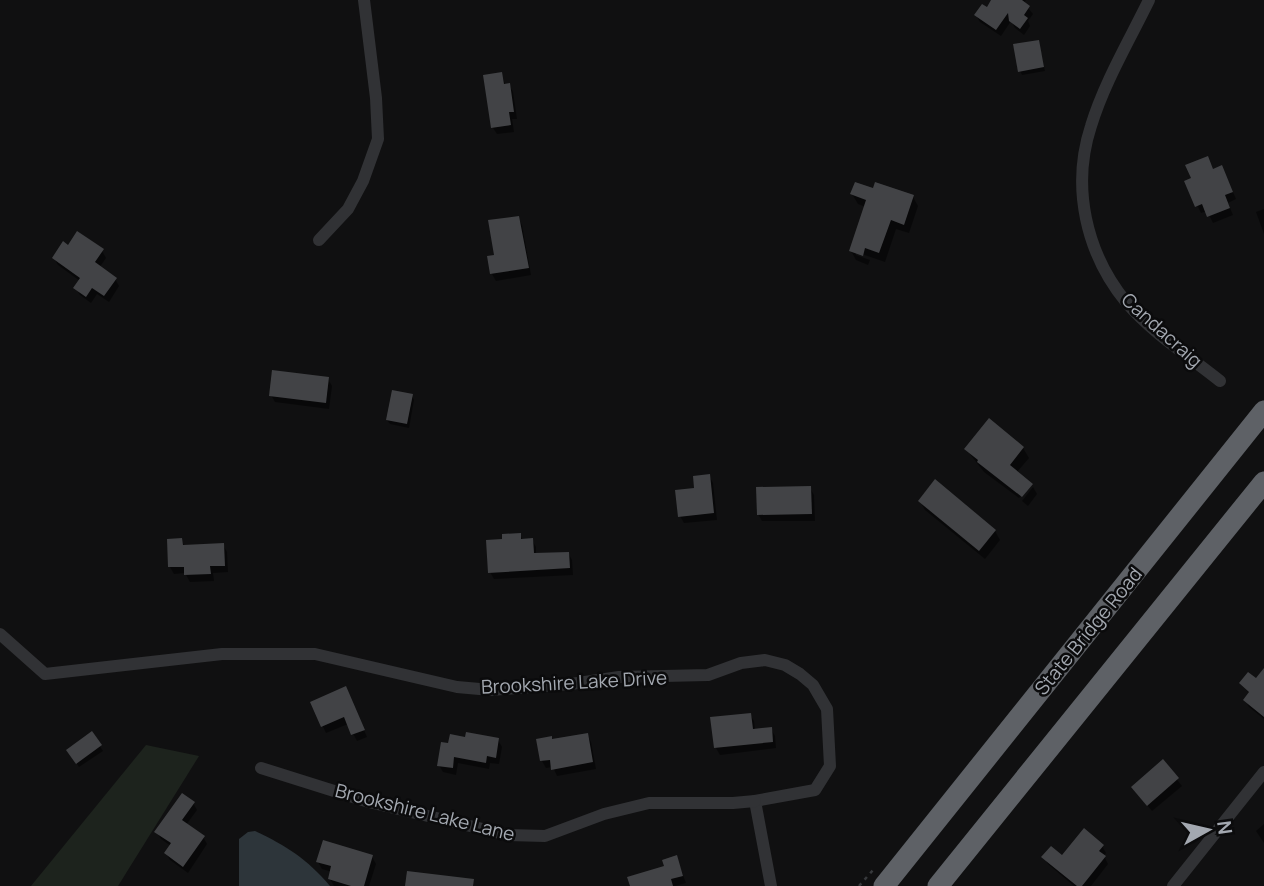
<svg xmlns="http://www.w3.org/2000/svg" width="1264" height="886" viewBox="0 0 1264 886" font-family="Manrope,sans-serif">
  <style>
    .green { fill: #1d231d }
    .water { fill: #2d353a }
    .shadow { fill: #0007 }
    .building { fill: #424346 }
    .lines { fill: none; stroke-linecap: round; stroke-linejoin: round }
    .path { stroke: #37393c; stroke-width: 2.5; stroke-dasharray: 3.5 5; stroke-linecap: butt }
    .street { stroke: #313235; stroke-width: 12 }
    .highway { stroke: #5e6166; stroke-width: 21 }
    .labels { text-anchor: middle; stroke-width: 5; stroke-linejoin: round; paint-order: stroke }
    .street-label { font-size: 19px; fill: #a3a8b0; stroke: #0b0b0c }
  </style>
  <rect width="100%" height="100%" fill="#101011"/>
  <!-- green -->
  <path class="green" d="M146,745L199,756L118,886H31Z"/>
  <!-- water -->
  <path class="water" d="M255,831C287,846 307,859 330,886H239V839L248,832Z"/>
  <!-- shadow -->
  <g class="shadow">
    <path d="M994,0H1026L1024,3L1033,14L1028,21L1030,26L1024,35L1015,28L1011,21L1001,36L980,22L976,15L987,9Z"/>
    <path d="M1038,42L1045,71L1022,75L1020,71Z"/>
    <path d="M501,74L506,86L509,85L513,92L517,119H512L514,132L497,134L493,128Z"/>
    <path d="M1225,174L1236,199L1228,203L1233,215L1213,223L1207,211L1201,213L1186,182Z"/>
    <path d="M874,190L913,197L918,206L909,233L896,229L885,262L856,252V255L870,260L868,265L856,260L851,251L866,207L858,204L852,194Z"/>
    <path d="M1264,209V234L1256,212Z"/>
    <path d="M518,218L522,225L531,275L496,281L492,274L496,256Z"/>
    <path d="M69,247L102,251L106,258L99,268L115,279L119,286L109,302L97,294L91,303L80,295L76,288L80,281L58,265L54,258Z"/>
    <path d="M328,379L332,386L329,409L275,402L271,395Z"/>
    <path d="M412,396L414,400L409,428L390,424L387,420Z"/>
    <path d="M990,421L1023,448L1029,458L1017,472L1032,485H1030L1019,498L984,472L966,449Z"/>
    <path d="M709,476L713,483L717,520L684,523L680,516Z"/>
    <path d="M1033,487L1037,494L1028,506L1022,501Z"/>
    <path d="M810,488L814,495L815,521H762L758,514Z"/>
    <path d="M920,501L995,531L1000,540L985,559L925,510Z"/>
    <path d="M520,534L523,541L532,540L536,547V555L568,553L572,560L573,575L494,579L490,572L504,541Z"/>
    <path d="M181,540L185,547L223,545L227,552L228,572L213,573L214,581L190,582L185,573L174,574L170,567Z"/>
    <path d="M1264,671V719L1249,707L1245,700L1250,694L1241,684L1256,680Z"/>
    <path d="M349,695L367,737L357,741L348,724L326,733L312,703Z"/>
    <path d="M750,715L754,721L755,730L771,729L775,736L776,748L720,755L716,748Z"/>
    <path d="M92,734L103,751L79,767L68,750Z"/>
    <path d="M587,735L591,742L596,769L557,776L553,767L546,768L542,761L538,740L553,741Z"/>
    <path d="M498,740L502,747L499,764L490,763L489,769L458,763L456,775L443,772L439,765L443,744Z"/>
    <path d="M1163,762L1182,786L1152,811L1138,794Z"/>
    <path d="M193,803L197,810L186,825L203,837L207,844L188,873L170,860L166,853L171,846L161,839L157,832Z"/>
    <path d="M1264,824V843L1256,831Z"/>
    <path d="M1102,846L1106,853L1104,856L1108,864L1091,886H1074L1048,864L1044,857L1062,858Z"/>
    <path d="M372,857L376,864L369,886H334L330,879L332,872L322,869L318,862Z"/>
    <path d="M676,857L686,883L675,886H632L666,867Z"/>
  </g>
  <!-- building -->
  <g class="building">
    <path d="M991,0H1022L1030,6L1024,15L1028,18L1020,29L1009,21L1008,13L996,30L974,15L982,4L987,7Z"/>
    <path d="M1039,40L1044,67L1018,72L1013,44Z"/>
    <path d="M502,72L504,84L510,83L514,112H509L511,125L491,128L483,75Z"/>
    <path d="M1208,156L1213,169L1222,165L1233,192L1225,195L1230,208L1207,217L1202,204L1195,207L1184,181L1191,178L1185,165Z"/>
    <path d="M855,182L873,188L875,182L914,195L904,225L891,220L879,253L865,248L863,256L849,251L866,200L850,194Z"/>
    <path d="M519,216L529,268L490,274L487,256L494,255L488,220Z"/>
    <path d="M77,231L104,249L95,262L117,278L104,296L92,288L86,297L73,288L80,278L52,258L63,241L68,245Z"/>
    <path d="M272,370L329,377L326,403L269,396Z"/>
    <path d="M392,390L413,394L407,424L386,420Z"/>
    <path d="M989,418L1024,447L1010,465L1033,484L1022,497L977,462L978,460L964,449Z"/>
    <path d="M710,474L714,513L678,517L675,490L694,488L693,476Z"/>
    <path d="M935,479L996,530L979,551L918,501Z"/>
    <path d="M811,486L812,514L757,515L756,487Z"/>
    <path d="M521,533V539L533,538L534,553L569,552L570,568L488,573L486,540L502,539V534Z"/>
    <path d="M182,538L183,545L224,543L225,566H210L211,574L184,575V567H168L167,539Z"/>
    <path d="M1264,668V717L1243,700L1249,692L1239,683L1248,672L1256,678Z"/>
    <path d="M346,686L365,730L351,735L344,717L321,727L310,702Z"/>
    <path d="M751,713L753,729L772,727L773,742L714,748L710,717Z"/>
    <path d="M92,731L102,745L76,764L66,750Z"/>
    <path d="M466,732L499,738L496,758L487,756L486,763L454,757L453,768L437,766L441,742L448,743L450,734L465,737Z"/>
    <path d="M588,733L593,762L551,770L550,760L540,761L536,739L552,736V739Z"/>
    <path d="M1163,759L1179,778L1147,806L1131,787Z"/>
    <path d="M182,793L195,802L182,820L205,836L183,867L164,853L171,843L154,832Z"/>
    <path d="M1084,828L1104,845L1099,851L1106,856L1082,886H1077L1041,857L1051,846L1062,855Z"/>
    <path d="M323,840L373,855L364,886H351L328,879L331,866L316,862Z"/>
    <path d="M677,855L683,876L671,879L673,886H630L627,877L664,866L662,860Z"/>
    <path d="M407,871L474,879L473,886H405Z"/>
  </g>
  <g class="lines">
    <!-- path -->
    <path class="path" d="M859,886L873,870"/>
    <!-- street -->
    <g class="street">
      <path d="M1149,0C1129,41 1104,83 1091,126C1071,187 1086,253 1126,302C1152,333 1189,356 1220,381"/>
      <path d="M319,240L348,209L363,181L378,139L376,98L364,0"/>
      <path d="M0,634L45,674L222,654H315L457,687L491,690L571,684L619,677L708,675L741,663L765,660L785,665L800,674L813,685L827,709L830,766L815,790L755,801L771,886"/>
      <path d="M261,768L369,802L508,835L545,836L604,814L649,803H733L755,801"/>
      <path d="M1173,886L1264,772"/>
    </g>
    <!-- highway -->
    <g class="highway">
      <path d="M884,886L1264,411"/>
      <path d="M938,886L1264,482"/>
    </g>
  </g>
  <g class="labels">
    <!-- street labels -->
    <g class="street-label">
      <text transform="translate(1162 330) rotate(42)" y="7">Candacraig</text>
      <text transform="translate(1088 631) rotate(-51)" y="7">State Bridge Road</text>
      <text transform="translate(574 682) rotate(-3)" y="7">Brookshire Lake Drive</text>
      <text transform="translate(425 812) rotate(14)" y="7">Brookshire Lake Lane</text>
    </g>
  </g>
  <!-- north arrow -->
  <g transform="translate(1208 830) rotate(82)" stroke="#0b0b0c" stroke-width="5" paint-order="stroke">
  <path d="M0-5L12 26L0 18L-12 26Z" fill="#a3a8b0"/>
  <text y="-10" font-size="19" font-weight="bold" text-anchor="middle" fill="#a3a8b0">N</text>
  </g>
</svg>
